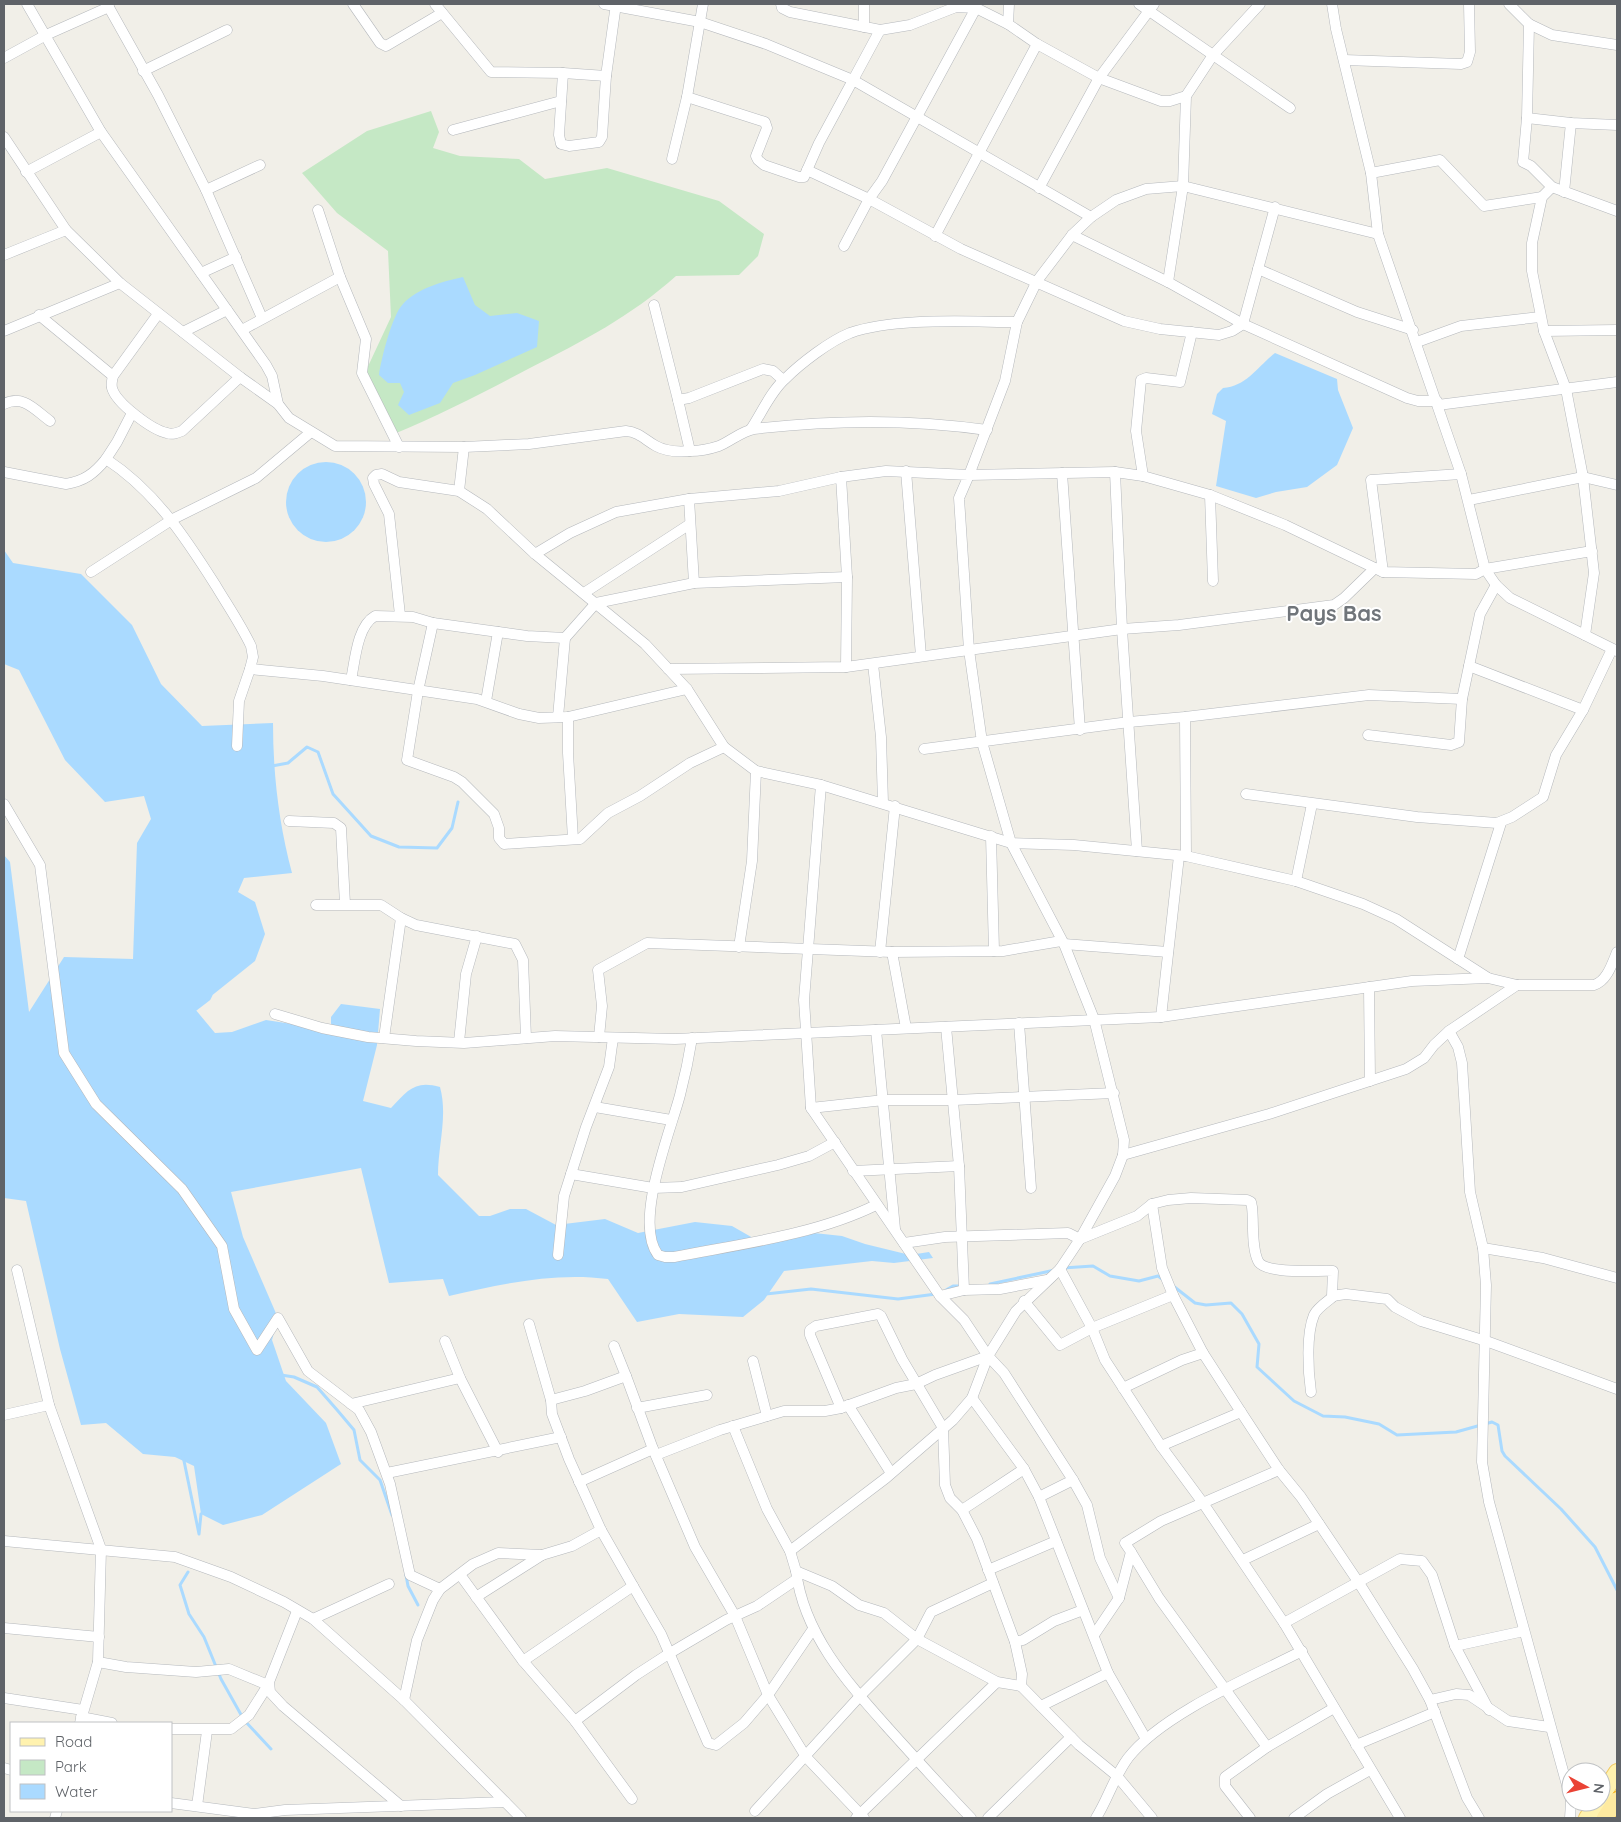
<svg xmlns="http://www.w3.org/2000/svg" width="1621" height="1822" viewBox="0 0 1621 1822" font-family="Quicksand,sans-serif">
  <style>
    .green { fill: #c5e8c5 }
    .water { fill: #aadaff }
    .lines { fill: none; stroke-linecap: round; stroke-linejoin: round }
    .stream { stroke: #aadaff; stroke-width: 3 }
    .minor-casing { stroke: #b5b8bc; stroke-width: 11 }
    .primary-casing { stroke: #f2c960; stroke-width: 18 }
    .trunk-casing { stroke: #f9ab00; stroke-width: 18 }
    .minor { stroke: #fff; stroke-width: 10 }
    .primary { stroke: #fff2af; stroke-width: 16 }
    .trunk { stroke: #feeaa1; stroke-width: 16 }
    .labels { text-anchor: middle; stroke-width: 4; stroke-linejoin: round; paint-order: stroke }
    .district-label { font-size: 22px; font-weight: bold; fill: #70757a; stroke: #fff }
  </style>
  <rect width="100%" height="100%" fill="#f1efe8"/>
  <!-- green -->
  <path class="green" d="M431,111L439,132L433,148L460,156L519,159L545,179L607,168L719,201L764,234L758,256L739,275L676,276C630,317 583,341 528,369C484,392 440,415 394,434L364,375L391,317L388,251L337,213L302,173L367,131Z"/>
  <!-- water -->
  <g class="water">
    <path d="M463,277L475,305L490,316L517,313L539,321L537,347L475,375L453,383L440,403L409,415L398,405L404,392L400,383H388L379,375C381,360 392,315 403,304C418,288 441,282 463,277Z"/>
    <path d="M1275,353L1337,379L1338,390L1353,428L1337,465L1307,487L1276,492L1256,498L1216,486L1226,421L1212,414L1217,394L1223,388C1247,386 1257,367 1275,353Z"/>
    <circle cx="326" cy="502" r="40"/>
    <path d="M4,550L13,563L81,574L132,625L161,684L202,726L273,723C273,775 279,824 292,873L244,878L238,892L255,902L265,934L255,961L195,1009L215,1033L232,1032L266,1020L331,1030V1017L341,1004L380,1009L377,1045L363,1101L391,1108C408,1090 415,1080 440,1087C448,1116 438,1145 438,1175L479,1216H490L510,1209H526L556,1225L605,1219L638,1233L695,1222L732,1226L753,1238L814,1233L842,1236L865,1244L910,1255L929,1252L933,1258L894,1263L872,1261L784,1271L764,1300L743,1317L679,1314L637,1322L608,1279C554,1272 502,1284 449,1296L443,1279L389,1283L361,1168L231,1192L243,1237L278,1318L272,1340L286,1381L326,1423L341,1464L262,1515L223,1525L201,1514L194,1466L175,1457L143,1454L106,1423L81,1425L60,1349L26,1201L4,1198V855L10,862L29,1012L64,957L133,959L137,843L151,819L144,796L105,802L65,760L19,670L4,664Z"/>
  </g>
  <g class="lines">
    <!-- stream -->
    <g class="stream">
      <path d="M272,766L288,763L307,747L318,752L333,794L371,836L399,847L437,848L452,828L458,802"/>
      <path d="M192,1012L209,999L211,995"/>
      <path d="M1063,1268L1093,1266L1110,1276L1139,1281L1158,1276L1162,1279"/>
      <path d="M990,1284L1055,1270"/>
      <path d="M1172,1285L1195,1303L1206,1305L1231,1303L1242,1314L1259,1344L1257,1367L1294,1401L1323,1416L1345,1417L1379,1424L1397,1435L1456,1432L1492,1422L1498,1425L1502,1451L1505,1456L1561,1509L1595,1547L1617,1590"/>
      <path d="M946,1290L953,1286H962"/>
      <path d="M766,1294L811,1289L898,1299L936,1294"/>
      <path d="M281,1375L294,1377L317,1387L338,1411L354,1430L360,1460L380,1480L392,1515"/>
      <path d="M183,1456L199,1534L201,1514"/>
      <path d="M188,1572L180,1585L189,1614L204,1637L221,1679L244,1720L271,1749"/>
      <path d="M406,1575L408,1586L418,1605"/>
    </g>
    <defs>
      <g id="minor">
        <path d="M27,4L101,132L266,365L272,376L278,404"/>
        <path d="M107,4L158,95L206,190L262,318"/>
        <path d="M353,4L380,43L386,46L442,13"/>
        <path d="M435,4L491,72L563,73L606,76"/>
        <path d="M604,4L700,22L766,44L853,80L880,30"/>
        <path d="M703,4L687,97L765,122L767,128L756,156L758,160L764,165L799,177H804L819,143L853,80L1091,217"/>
        <path d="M781,4L782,8L790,12L880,30L910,25L956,7L976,8L1008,24L1037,44L1099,78L1161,101H1170L1186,96"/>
        <path d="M864,4V27"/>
        <path d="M1139,4L1290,108"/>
        <path d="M1260,4L1213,55L1186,96L1183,186L1168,282L1243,324L1407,398L1418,401H1437"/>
        <path d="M1332,4L1336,29L1371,173L1378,234L1461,474L1485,569L1496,585L1510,598L1617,651"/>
        <path d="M1509,4L1529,24L1527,118L1523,162L1531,166L1552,187L1617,211"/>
        <path d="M1008,24L1009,4"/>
        <path d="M1529,24L1552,35L1617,45"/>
        <path d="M4,58L46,35L109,7"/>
        <path d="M1344,60L1461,64L1467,62L1470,52L1469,4"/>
        <path d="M143,71L227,30"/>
        <path d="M563,73L559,135L561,144L569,146L599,142L602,137L606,76L616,4"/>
        <path d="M1527,118L1571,123L1617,125"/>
        <path d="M453,130L561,101"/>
        <path d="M4,137L66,230L120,283L240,377L278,404L289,418L335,446L464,447L529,444L626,431C639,432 645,440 656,446C665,451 679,452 690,451C699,451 710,449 719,446C731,441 742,431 754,429C830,420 910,419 987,430"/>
        <path d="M672,159L687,97"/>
        <path d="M807,170L869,199L961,249L1124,321L1160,329L1219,335L1232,331L1243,324L1275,207"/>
        <path d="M26,172L101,132"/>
        <path d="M1371,173L1440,160L1484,206L1542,197"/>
        <path d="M1552,187L1542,197L1532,243V271L1544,331L1566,389L1583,477L1594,573L1585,635"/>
        <path d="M1039,188L1099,78L1154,4"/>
        <path d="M206,190L260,165"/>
        <path d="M1564,192L1571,123"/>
        <path d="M318,210L340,277L366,339L362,373L399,447"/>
        <path d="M1072,235L1168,282"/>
        <path d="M935,236L1037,44"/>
        <path d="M844,246L869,199L882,181L976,8"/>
        <path d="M4,255L66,230"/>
        <path d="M1258,269L1357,312L1413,330"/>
        <path d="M201,273L236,257"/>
        <path d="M654,305L678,400L689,398L763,369L773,371L783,380"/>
        <path d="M158,314L113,376C112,380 111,384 112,388C116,403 152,430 167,433C172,435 177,433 182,431L240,377"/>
        <path d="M39,315L113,376"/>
        <path d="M1017,322L1005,381L969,475L1115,472L1143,476L1210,495L1285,525L1383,572L1476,574L1485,569L1592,551"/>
        <path d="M242,330L340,277"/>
        <path d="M4,331L120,283"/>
        <path d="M1544,331L1617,330"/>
        <path d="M183,332L227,310"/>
        <path d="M1417,342L1461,326L1540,317"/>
        <path d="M678,400L690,451"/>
        <path d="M4,404C23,394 35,410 50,421"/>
        <path d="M1438,405L1617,382"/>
        <path d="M751,429C761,414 771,391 785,379C801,363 830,341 850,333C895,317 969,322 1017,322L1037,281L1072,235L1091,217L1116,200L1146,189L1183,186L1378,234"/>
        <path d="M106,459L117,442L132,413"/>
        <path d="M906,471L921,656"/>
        <path d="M4,472L66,484C84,481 94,474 106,459C155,491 185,537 216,586C228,606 241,625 251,646L253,657L250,669L323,676L477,699L519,714L539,718L568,717L687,689"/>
        <path d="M1115,472L1122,629L1137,851"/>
        <path d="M1062,473L1080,730"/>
        <path d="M1143,476L1136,431L1141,380L1146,378L1180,382L1192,332"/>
        <path d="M459,491L464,447"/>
        <path d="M1210,495L1213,581"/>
        <path d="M689,499L694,583"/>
        <path d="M1469,500L1583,477L1617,485"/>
        <path d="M535,554L570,533L616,512L689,499L779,491L841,477L847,577L846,667"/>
        <path d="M91,572L173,519L256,478L311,432"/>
        <path d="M1383,572L1371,480L1461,474"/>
        <path d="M584,593L690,524"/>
        <path d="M400,615L389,514L374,484L373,478L376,475L382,474L399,482L459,491L487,509L535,554L645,644L687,689L724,747L756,771L821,785L1011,843L1074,845L1186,856L1296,881L1363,904L1396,919L1488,978"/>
        <path d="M433,623L418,691L407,760L454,777L462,782L494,814L499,828V838L504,844L580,839L608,813L640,796L690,763L724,747"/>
        <path d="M873,664L881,737L883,803"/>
        <path d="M1469,666L1583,710"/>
        <path d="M668,669L846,667L1122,629L1179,625L1334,605L1344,598L1375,568"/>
        <path d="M351,680C355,661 357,626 375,616L413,617L433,623L527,636L565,638L596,603L694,583L847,577"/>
        <path d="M486,701L498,632"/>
        <path d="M558,717L565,638"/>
        <path d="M568,717V753L573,839"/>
        <path d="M1185,717L1186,856"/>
        <path d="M1368,735L1451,745L1459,742L1462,699L1480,614L1496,585"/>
        <path d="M237,746L239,701L250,669"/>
        <path d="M924,749L1129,722L1185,717L1369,695L1462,699"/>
        <path d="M821,785L804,1000L811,1108L940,1296L964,1290L1000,1289L1047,1280"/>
        <path d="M1246,794L1417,817L1497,823L1512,817L1543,797L1556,755L1583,710L1612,649"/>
        <path d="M4,804L40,865L64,1053L96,1104L182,1189L222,1246L234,1309L257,1350L278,1318L308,1371L359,1410L371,1432L390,1484L410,1575L440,1589"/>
        <path d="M289,821L334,823L341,828L345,904"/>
        <path d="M991,836L994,951"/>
        <path d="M1296,881L1312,804"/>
        <path d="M316,905H381L401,918L416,925L515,944L523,960L526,1038"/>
        <path d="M1064,944L1168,952"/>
        <path d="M739,947L752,861L756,771"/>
        <path d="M880,952L895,806"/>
        <path d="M892,952L906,1028"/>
        <path d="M1458,959L1501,823"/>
        <path d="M1369,987L1370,1081"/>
        <path d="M275,1014L322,1028L368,1037L416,1041L464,1043L555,1036L675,1039L1161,1017L1412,981L1488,978L1517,985H1594C1607,981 1612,964 1617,952"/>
        <path d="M1161,1017L1179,856"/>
        <path d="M1019,1023L1031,1188"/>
        <path d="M946,1027L959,1166L964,1290"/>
        <path d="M876,1030L895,1229"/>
        <path d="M1449,1031L1458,1047L1462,1063L1470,1192L1483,1248L1486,1285L1482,1462L1489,1502L1571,1800"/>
        <path d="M599,1037L602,1006L598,970L647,943L892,952L1003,951L1061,941"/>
        <path d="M384,1038L401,918"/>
        <path d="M692,1038C689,1057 685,1076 680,1095C671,1130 633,1222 658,1255L665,1257H674C740,1244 815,1235 876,1205"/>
        <path d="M459,1042L466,974L477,936"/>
        <path d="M595,1107L671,1120"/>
        <path d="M811,1108L884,1100H954L1114,1093"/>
        <path d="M1123,1155L1269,1114L1406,1069L1424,1058L1434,1045L1449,1031L1517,985"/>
        <path d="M853,1171L959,1166"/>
        <path d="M571,1174L653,1188L682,1187L778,1165L809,1156L835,1142"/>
        <path d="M1152,1204L1162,1268L1173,1295L1203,1353L1241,1412L1279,1470L1301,1497L1359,1583L1413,1669L1430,1700L1467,1798L1479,1818"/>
        <path d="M904,1243L945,1237L1068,1233L1080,1239L1137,1216L1152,1204L1168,1200L1191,1198L1247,1200L1251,1202L1252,1207C1254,1223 1251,1246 1258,1261C1265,1275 1318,1270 1333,1271L1332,1296L1346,1294L1387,1299L1395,1307L1421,1321L1486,1341L1617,1389"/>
        <path d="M1483,1248L1543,1258L1617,1278"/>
        <path d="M558,1255L564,1196L586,1127L609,1067L613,1038"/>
        <path d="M1060,1269L1092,1328L1105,1360L1161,1446L1203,1503L1284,1623L1400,1818"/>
        <path d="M17,1270L49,1405L101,1549L98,1662L80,1723"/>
        <path d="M940,1296L964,1320L988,1356"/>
        <path d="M1024,1301L1060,1345L1092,1328L1173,1295"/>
        <path d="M529,1324L551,1400L552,1414L569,1459L601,1530L633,1586"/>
        <path d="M445,1341L460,1378L498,1452"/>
        <path d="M614,1346L626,1376"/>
        <path d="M753,1361L767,1416"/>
        <path d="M1123,1388L1182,1360L1203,1353"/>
        <path d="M1311,1392C1308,1371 1306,1334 1314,1315C1317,1308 1328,1301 1334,1296"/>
        <path d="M972,1398L1024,1469L1039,1497L1108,1673L1146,1739"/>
        <path d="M551,1400L585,1391L626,1376L653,1449L695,1547L735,1616L768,1695L806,1757L864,1818"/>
        <path d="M351,1404L460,1378"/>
        <path d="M848,1405L891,1473"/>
        <path d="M637,1408L707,1395"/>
        <path d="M841,1408L810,1335V1330L816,1326L878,1314L881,1316L902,1359L943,1428L945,1485L950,1498L962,1510L977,1539L1015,1642L1022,1674L1021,1686L1079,1745L1117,1776L1152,1818"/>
        <path d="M4,1415L49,1405"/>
        <path d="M733,1426L767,1509L790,1551L796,1571"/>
        <path d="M1161,1446L1241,1412"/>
        <path d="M656,1455L720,1430L784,1411H825L841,1408L896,1388L916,1384L935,1375L988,1356L1004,1373L1073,1480L1039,1497"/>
        <path d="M387,1473L561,1437"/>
        <path d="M1073,1480L1087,1505L1100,1558L1119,1598"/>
        <path d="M579,1482L653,1449"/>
        <path d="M962,1510L1024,1469"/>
        <path d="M4,1541L175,1557L231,1577L284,1602L313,1619L404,1700L521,1818"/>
        <path d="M790,1551L886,1478L953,1420L972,1398L988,1356L1016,1311L1060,1269L1080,1239L1115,1176L1123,1155L1124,1140L1094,1019L1064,944L1011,843L982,742L969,650L959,498L969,475L886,471L841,477"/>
        <path d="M1131,1552L1159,1598L1267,1747"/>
        <path d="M1243,1560L1319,1524"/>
        <path d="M988,1570L1056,1541"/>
        <path d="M461,1576L523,1661L575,1721L632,1799"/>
        <path d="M476,1597L542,1555"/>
        <path d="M297,1611L269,1682L270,1692L283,1706L401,1806"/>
        <path d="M313,1619L389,1584"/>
        <path d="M1284,1623L1400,1559L1422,1561L1432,1575L1455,1646L1489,1710"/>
        <path d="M4,1628L99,1637"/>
        <path d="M1094,1635L1119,1598L1131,1552L1125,1543L1161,1521L1279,1470"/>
        <path d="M1015,1642L1023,1640L1054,1621L1083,1610"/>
        <path d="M1455,1646L1524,1631"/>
        <path d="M523,1661L633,1586L661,1634L708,1743L716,1745L744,1723L768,1695L813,1629"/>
        <path d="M98,1662L126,1667L196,1672L229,1669L268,1685L249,1715L231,1729H171"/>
        <path d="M4,1698L83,1710"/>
        <path d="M404,1700L417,1640L433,1600L440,1589L473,1564L498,1553L542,1555L572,1546L601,1530"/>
        <path d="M1430,1700L1456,1694L1469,1695L1508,1721L1549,1727"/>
        <path d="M1041,1706L1108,1673"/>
        <path d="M81,1717L112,1723"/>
        <path d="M575,1721L636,1675L670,1653L726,1620L757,1606L797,1579"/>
        <path d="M1356,1745L1435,1712"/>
        <path d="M4,1768L11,1770"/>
        <path d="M171,1803L254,1814L285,1810L505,1802"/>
        <path d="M197,1806L207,1731"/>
        <path d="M755,1811L860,1696L917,1639L997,1682L1021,1686"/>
        <path d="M55,1818L57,1811"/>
        <path d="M856,1818L997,1682"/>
        <path d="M971,1818C943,1789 916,1759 889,1729C848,1683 804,1635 796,1571L832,1586L859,1605L884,1613L917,1639L931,1612L993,1583"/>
        <path d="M988,1818L1071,1737"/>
        <path d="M1096,1818C1108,1799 1114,1777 1128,1758C1162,1714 1251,1677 1302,1651"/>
        <path d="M1250,1818L1225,1786V1777L1267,1747L1334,1708"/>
        <path d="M1294,1818L1327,1794L1370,1770"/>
        <path d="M1570,1818L1571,1802"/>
      </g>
      <g id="primary">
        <path d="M1601,1797L1617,1772"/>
        <path d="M1587,1818L1598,1802"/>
      </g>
      <path id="trunk" d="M1605,1818L1617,1800"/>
    </defs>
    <!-- minor casing -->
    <use href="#minor" class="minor-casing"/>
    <!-- primary casing -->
    <use href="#primary" class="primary-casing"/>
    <!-- trunk casing -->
    <use href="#trunk" class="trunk-casing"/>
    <!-- minor -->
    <use href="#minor" class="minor"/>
    <!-- primary -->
    <use href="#primary" class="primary"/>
    <!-- trunk -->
    <use href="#trunk" class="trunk"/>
  </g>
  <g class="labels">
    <!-- district labels -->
    <g class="district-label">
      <text x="1334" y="621">Pays Bas</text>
    </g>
  </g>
  <!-- border -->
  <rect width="1621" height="1822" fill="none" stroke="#5f6368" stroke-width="10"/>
  <!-- legend -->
  <rect x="10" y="1722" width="162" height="90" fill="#ffffff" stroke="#bfc1c3"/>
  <rect x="20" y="1738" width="25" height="8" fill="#fff2af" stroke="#bfc1c3"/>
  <text x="55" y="1747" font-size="15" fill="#5f6368">Road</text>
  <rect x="20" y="1760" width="25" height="15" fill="#c5e8c5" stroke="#bfc1c3"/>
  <text x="55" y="1772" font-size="15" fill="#5f6368">Park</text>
  <rect x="20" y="1784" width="25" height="15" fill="#aadaff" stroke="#bfc1c3"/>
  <text x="55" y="1797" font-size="15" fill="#5f6368">Water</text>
  <!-- north arrow -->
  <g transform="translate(1586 1787) rotate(97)"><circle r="24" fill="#ffffff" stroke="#bfc1c3"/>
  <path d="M0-4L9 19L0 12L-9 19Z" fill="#ea4335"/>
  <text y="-8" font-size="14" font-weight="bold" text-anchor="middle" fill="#5f6368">N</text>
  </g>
</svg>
